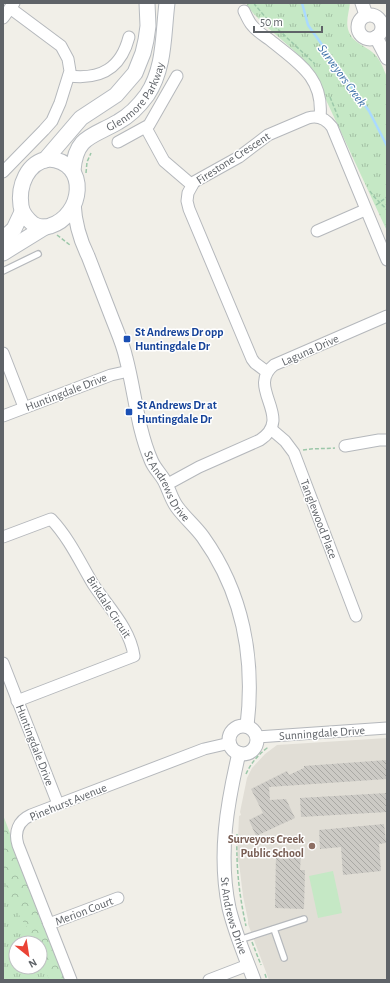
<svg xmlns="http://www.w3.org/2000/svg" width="390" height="983" viewBox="0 0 390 983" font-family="'Alegreya Sans',sans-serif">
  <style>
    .education { fill: #e1ded6 }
    .grass { fill: url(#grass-tufts); fill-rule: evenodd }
    .forest { fill: url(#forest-crowns) }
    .pitch { fill: #c5e8c5 }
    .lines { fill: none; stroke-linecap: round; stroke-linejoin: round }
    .stream { stroke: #aadaff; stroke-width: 2.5 }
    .building { fill: url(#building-back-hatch) }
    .service-casing { stroke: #b5b8bc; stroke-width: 8 }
    .minor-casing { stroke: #b5b8bc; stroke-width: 13 }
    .tertiary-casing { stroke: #b5b8bc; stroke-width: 15 }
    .secondary-casing { stroke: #b6babf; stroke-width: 17 }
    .path { stroke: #9cc7a9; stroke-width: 1.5; stroke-dasharray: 4 2; stroke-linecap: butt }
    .service { stroke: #fff; stroke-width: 5.5 }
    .minor { stroke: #fff; stroke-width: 11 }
    .tertiary { stroke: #fff; stroke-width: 13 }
    .secondary { stroke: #fff; stroke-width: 15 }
    .transit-dot { fill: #1a4fb4; stroke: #fff; stroke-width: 1.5 }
    .education-dot { fill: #8d6e63; stroke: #fff; stroke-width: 1.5 }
    .labels { text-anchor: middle; stroke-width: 3; stroke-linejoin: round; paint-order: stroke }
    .street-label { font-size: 12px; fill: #5f6368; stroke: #fff }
    .transit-label { font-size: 12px; font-weight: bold; fill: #164399; stroke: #fff; text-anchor: start }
    .education-label { font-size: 12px; font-weight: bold; fill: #785e54; stroke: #fff; text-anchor: end }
    .water-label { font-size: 13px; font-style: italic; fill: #4174aa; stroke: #fff }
  </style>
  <defs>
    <pattern id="grass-tufts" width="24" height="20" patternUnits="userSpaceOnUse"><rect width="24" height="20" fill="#c5e8c5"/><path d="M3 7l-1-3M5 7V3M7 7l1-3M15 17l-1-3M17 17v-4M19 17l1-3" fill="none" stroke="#a3c0a4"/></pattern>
    <pattern id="forest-crowns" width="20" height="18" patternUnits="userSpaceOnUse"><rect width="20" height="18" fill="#c5e8c5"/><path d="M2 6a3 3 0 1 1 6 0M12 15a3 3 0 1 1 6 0" fill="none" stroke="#a3c0a4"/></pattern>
    <pattern id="building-back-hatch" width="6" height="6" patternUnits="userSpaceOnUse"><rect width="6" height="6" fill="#cccac5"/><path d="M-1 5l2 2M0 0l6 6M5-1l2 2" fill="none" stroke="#a9a8a4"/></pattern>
  </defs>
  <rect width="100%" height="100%" fill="#f1efe8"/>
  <!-- education -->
  <path class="education" d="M387,738V980H269L248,924V920L243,896L239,863L237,860L239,816L241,815L240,812L247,778L252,768L265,754L277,745Z"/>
  <!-- grass -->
  <g class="grass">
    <path d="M246,3H350C349,12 345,23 349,32C354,45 369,46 377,57C381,62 384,70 387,77V231L313,72C299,52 279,39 262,22C256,16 250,11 246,3Z"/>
    <path d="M3,827L62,980H3ZM16,943H40V967H16Z"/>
  </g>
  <!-- forest -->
  <path class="forest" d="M3,815L67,980H50L40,963V943H33L29,930L20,917L3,877Z"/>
  <!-- pitch -->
  <path class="pitch" d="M333,871L342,913L318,918L309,876Z"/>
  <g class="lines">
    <!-- stream -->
    <path class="stream" d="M302,3L308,25L369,111L387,146"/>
  </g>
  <!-- building -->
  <g class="building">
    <path d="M387,760V779L269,787L270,800L286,799L295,818L256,836L249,820L263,813L251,789L287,771L289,775L304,768V766Z"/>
    <path d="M387,793V812L301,817L300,798Z"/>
    <path d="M384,824L386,843L379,844L381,871L343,875L341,847L320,849L319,830Z"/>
    <path d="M276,853L301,854L300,870H305L304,909L275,908Z"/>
  </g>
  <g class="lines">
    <defs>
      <g id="service">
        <path d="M3,271L38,254"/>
        <path d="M274,929L284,958"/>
        <path d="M239,940L304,919"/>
      </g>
      <g id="minor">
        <path d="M244,11C246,15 248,20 251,24C256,31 263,35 270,40C298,63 324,77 320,117"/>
        <path d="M3,18L14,3"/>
        <path d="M382,25L387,23"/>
        <path d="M69,76C101,80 121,68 129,37"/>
        <path d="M146,128L164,161L192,185"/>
        <path d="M118,142L149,125L177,76"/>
        <path d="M3,172L44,130L52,121L60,103L70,71L68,59L61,46L10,8"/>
        <path d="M317,231L365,210"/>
        <path d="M3,353L24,407"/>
        <path d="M267,372L255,363L252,359L189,209L187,201L188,193L194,182L239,157L268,135L308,118C318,115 326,119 332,127L387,260"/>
        <path d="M3,416L111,375L129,371"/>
        <path d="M271,429L285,441L294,453L356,616"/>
        <path d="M345,446L379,440H387"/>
        <path d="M166,485L199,467L260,440C295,417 245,388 274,365L387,316"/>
        <path d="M3,537L51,519C69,538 80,562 93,584C108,607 130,628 134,656L17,701"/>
        <path d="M3,663L58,804"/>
        <path d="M257,737L387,728"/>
        <path d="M49,924L118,898"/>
        <path d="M71,980L18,845C14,832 18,821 31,815L204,749L230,743"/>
        <path d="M209,980L248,965"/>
      </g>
      <g id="tertiary">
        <path d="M362,3L366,15"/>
        <circle cx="370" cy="27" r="12"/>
        <path d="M376,37L387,58"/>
        <path id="s1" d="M74,203C75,222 79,238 88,256C96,277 104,297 112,318C117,331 123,344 126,358C135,392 137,427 151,460C154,468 160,473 164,480C169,489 171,499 177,507C185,518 195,526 203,537C243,593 255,659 247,726"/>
        <circle cx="243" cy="740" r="14"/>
        <path id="s2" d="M239,753C227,804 218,855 229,908C235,933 245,956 254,980"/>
      </g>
      <g id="secondary">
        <path d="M49,159C90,162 83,216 50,226C44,228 38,227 33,224C27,219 22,214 21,206C18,186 27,162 49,159Z"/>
        <path d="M45,160L81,118L116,95L135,73L143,53L146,40L148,26L147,3"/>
        <path id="s3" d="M73,170C76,136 92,137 118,122C129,116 139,106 147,95C165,68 163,35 167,3"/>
        <path d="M3,239L14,229L22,212"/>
        <path d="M3,253L45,227"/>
      </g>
    </defs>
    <!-- service casing -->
    <use href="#service" class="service-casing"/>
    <!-- minor casing -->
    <use href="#minor" class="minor-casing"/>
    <!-- tertiary casing -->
    <use href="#tertiary" class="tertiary-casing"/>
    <!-- secondary casing -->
    <use href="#secondary" class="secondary-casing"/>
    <!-- path -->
    <g class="path">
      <path d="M254,3L255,5L268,20L315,64"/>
      <path d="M330,97L339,119"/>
      <path d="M86,173L87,162L91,153"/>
      <path d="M370,191C374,198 381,203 387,210"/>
      <path d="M376,205L387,197"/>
      <path d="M57,235L70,245"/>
      <path d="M303,450C314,448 324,449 335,448"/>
      <path d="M246,774C251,763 258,755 267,748L266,746"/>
      <path d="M237,834C236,867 239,894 246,926"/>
      <path d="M252,942L261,965"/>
      <path d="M265,974L267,980"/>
    </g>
    <!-- service -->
    <use href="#service" class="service"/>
    <!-- minor -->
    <use href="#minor" class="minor"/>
    <!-- tertiary -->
    <use href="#tertiary" class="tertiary"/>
    <!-- secondary -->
    <use href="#secondary" class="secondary"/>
  </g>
  <!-- markers -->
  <g class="transit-dot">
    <rect x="123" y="335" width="8" height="8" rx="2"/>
    <rect x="125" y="408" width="8" height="8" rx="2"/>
  </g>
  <circle class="education-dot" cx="312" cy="846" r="4"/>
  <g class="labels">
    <!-- street labels -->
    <g class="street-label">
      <text dy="4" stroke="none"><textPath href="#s3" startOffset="102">Glenmore Parkway</textPath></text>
      <text transform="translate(233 158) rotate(-33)" y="4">Firestone Crescent</text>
      <text transform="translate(310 350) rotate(-24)" y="4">Laguna Drive</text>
      <text transform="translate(66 392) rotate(-21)" y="4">Huntingdale Drive</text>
      <text dy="4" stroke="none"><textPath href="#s1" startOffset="300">St Andrews Drive</textPath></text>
      <text transform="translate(319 519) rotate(69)" y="4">Tanglewood Place</text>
      <text transform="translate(109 607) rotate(57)" y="4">Birkdale Circuit</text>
      <text transform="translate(322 733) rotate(-4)" y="4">Sunningdale Drive</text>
      <text transform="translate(35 745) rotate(69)" y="4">Huntingdale Drive</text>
      <text transform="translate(68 802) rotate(-22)" y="4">Pinehurst Avenue</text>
      <text transform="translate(84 911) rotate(-21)" y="4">Merion Court</text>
      <text dy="4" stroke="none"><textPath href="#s2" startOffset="165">St Andrews Drive</textPath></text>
    </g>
    <!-- transit labels -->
    <g class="transit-label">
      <text x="135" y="336">St Andrews Dr opp<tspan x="135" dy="14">Huntingdale Dr</tspan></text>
      <text x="137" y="409">St Andrews Dr at<tspan x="137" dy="14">Huntingdale Dr</tspan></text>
    </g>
    <!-- education labels -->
    <g class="education-label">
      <text x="304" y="843">Surveyors Creek<tspan x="304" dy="14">Public School</tspan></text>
    </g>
    <!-- water labels -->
    <g class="water-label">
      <text transform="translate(343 75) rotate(54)" y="5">Surveyors Creek</text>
    </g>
  </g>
  <!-- border -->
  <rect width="390" height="983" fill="none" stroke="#5f6368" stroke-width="8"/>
  <!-- north arrow -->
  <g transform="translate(28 955) rotate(150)"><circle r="19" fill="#ffffff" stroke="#bfc1c3"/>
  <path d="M0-3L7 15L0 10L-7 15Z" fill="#ea4335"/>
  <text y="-6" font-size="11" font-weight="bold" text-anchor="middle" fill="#5f6368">N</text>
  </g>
  <!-- scale -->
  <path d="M254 26v6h68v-6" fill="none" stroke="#5f6368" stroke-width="2"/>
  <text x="260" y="26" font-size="12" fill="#5f6368" stroke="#ffffff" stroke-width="3" paint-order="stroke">50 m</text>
</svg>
